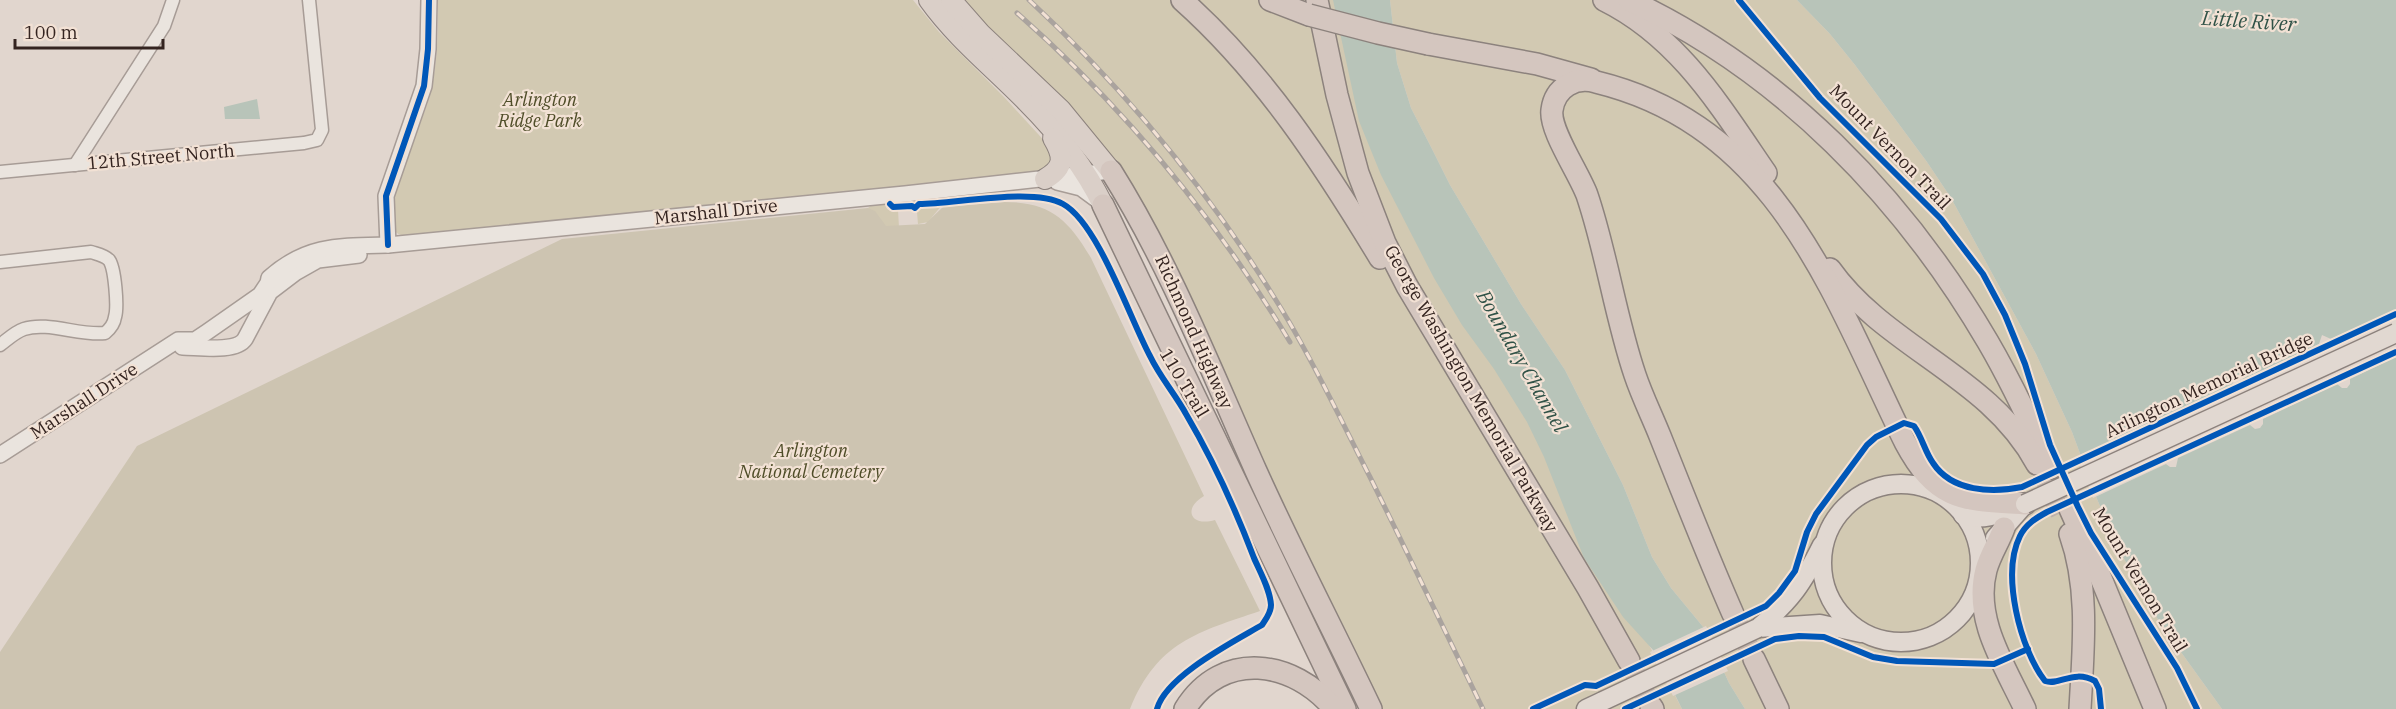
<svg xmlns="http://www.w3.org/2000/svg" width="2396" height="709" viewBox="0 0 2396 709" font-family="'IBM Plex Serif',serif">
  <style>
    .green { fill: #d2c9b2 }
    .cemetery { fill: #cdc4b1 }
    .water { fill: #b8c4b9 }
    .pier { fill: #e1d6ce }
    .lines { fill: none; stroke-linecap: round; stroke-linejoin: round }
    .motorway-tunnel { stroke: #beb2ab; stroke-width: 21; stroke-dasharray: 21 10; stroke-linecap: butt }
    .minor-casing { stroke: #a79c96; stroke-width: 15 }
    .tertiary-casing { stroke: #a79c96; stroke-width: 18 }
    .primary-casing { stroke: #8c827d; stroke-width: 21 }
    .trunk-casing { stroke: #8c827d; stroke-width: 22 }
    .motorway-casing { stroke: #8c827d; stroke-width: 24 }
    .minor { stroke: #eae4de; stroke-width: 12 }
    .tertiary { stroke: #eae4de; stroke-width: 15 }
    .primary { stroke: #e1d8d1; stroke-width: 18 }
    .trunk { stroke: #dacfc8; stroke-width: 20 }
    .motorway { stroke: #d4c6bf; stroke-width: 21 }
    .rail-casing { stroke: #aaa39e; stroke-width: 5 }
    .rail { stroke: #f2e1d4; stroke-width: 3; stroke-dasharray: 9; stroke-linecap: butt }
    .primary-bridge-casing { stroke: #8c827d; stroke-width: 21; stroke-linecap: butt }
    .motorway-bridge-casing { stroke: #8c827d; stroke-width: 24; stroke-linecap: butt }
    .primary-bridge { stroke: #e1d8d1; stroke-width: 18 }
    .motorway-bridge { stroke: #d4c6bf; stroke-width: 21 }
    .cycleway-casing { stroke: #f2e1d4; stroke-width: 10 }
    .cycleway { stroke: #0057b8; stroke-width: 6 }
    .labels { text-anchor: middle; stroke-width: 4.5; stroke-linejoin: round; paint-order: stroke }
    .park-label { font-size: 18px; font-style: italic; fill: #4f4d28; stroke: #f2e1d4 }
    .street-label { font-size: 18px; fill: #342420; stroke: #f2e1d4 }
    .water-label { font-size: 20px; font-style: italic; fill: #305247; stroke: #f2e1d4 }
  </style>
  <rect width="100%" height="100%" fill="#e1d6ce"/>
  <!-- green -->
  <g class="green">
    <path d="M438,0H913L939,32L1004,97L1050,147L1051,167L1035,174L407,237C401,235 395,234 393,227C384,192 423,127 431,91C438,58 438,34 438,0Z"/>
    <path d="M951,0H1342L1560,472L1682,709H1383L1250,457L1139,216Z"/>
    <path d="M1390,0H1797L1830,34L1855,65L1927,162L1951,198L2036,354L2072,432L2097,499L2118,548L2160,623L2222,709H1745L1729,683L1704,628L1671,588L1652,557L1623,485L1565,370L1521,304L1450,185L1431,147L1411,108L1397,63Z"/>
    <path d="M885,203L887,209L893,212L898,210L900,245L868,208L873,204Z"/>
    <path d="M942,205L928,222L918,224L917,212L920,207Z"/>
  </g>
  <!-- cemetery -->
  <path class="cemetery" d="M1004,202C1050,202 1068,219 1091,258L1204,496C1182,509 1191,527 1215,520L1260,611C1198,632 1157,642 1130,709H0V652L137,446L562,239L868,208L875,211L886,226L925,224L943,207Z"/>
  <!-- water -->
  <g class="water">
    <path d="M1333,0H1390L1397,63L1411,108L1431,147L1450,185L1521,304L1565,370L1623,485L1652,557L1671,588L1704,628L1729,683L1745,709H1682L1653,650L1623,617L1584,558L1544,457L1527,422L1494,369L1462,325L1434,278L1381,175L1359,121Z"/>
    <path d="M1797,0H2396V709H2222L2160,623L2118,548L2097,499L2072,432L2036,354L1951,198L1927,162L1855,65L1830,34Z"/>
    <path d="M257,99L260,119H225L224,107Z"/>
  </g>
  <!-- pier -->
  <g class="pier">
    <path d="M2396,309V357L2350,379V384L2347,388H2342L2337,384L2263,419V424L2260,428L2255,429L2250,425L2178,458L2176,467H2170L2166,464L2093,498L2077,457L2148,424V418L2150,414L2160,419L2232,385L2235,375L2244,379L2319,344L2322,335L2331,339Z"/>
    <path d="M1706,626L1728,671L1673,696L1650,652Z"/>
  </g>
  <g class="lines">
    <!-- motorway-tunnel -->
    <g class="motorway-tunnel">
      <path d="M2042,472L2061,513"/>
      <path d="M1733,614L1754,659"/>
      <path d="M1629,661L1651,706"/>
    </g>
    <defs>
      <g id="minor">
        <path d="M75,165L164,26L173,0"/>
        <path d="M0,172L304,143L317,140L322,130L309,0"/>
        <path d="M0,262L91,252C97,254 104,255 109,260C115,268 118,307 115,317C114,324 110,329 105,333C80,336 47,321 24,329C15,332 8,339 0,345"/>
      </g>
      <g id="tertiary">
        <path d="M1057,182L1081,188L1100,202"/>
        <path d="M388,245L386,196L424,86L428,49L429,0"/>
        <path d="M182,347C198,347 236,353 245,339L270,292L295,273L318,260L359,255"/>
        <path d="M0,455L178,340H195L207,332L260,295L268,283L269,278C307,244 340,246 388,245L905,194L1111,171"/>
      </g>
      <g id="primary">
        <circle cx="1901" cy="563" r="79"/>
        <path d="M1963,515C1985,522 2001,513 2021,505"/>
        <path d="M1995,538L2025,504"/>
        <path d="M1758,628C1791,601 1803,583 1822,545"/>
        <path d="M1758,628L1820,624L1861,633"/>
        <path d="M1586,709L1603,701"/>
      </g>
      <g id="trunk">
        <path d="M929,0C957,39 994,68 1027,102C1058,133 1084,166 1103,205"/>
        <path d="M951,0L981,34L1061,110L1111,171"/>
        <path d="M1045,179C1065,167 1064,157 1053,138"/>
      </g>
      <g id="motorway">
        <path d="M1182,0C1264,73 1323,164 1380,258"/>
        <path d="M1270,0L1309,15"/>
        <path d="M1317,0L1337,95L1358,173L1385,243L1407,286L1588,588L1629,661"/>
        <path d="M1604,0C1679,37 1720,106 1766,173"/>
        <path d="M1629,0C1782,72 1903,197 1988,342C2012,383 2032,426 2051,468"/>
        <path d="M1428,44L1537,64L1591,79"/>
        <path d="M1111,171C1170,265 1211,370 1256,471C1292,551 1333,629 1371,709"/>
        <path d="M1103,205L1345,709"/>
        <path d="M1830,269C1886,348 1990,376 2037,464"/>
        <path d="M2070,509L2098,571L2155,709"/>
        <path d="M2004,528C1999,542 1990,555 1986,570C1973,619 2005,666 2025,709"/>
        <path d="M2070,534C2090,590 2083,651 2080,709"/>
        <path d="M1733,614C1707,555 1684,496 1660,436C1652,416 1642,396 1635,375C1615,316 1607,254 1587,195C1579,173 1549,130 1552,110C1555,87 1576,76 1596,82C1777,126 1832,293 1905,442C1937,502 1963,500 2025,504"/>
        <path d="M1754,659L1778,709"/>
        <path d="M1651,706L1653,709"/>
        <path d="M1185,709C1222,649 1294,660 1334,709"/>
      </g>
    </defs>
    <!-- minor casing -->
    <use href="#minor" class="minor-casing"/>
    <!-- tertiary casing -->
    <use href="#tertiary" class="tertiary-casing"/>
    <!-- primary casing -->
    <use href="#primary" class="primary-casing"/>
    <!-- trunk casing -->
    <use href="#trunk" class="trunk-casing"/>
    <!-- motorway casing -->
    <use href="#motorway" class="motorway-casing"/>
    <!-- minor -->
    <use href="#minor" class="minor"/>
    <!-- tertiary -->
    <use href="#tertiary" class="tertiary"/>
    <!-- primary -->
    <use href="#primary" class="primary"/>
    <!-- trunk -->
    <use href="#trunk" class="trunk"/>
    <!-- motorway -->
    <use href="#motorway" class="motorway"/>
    <defs>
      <g id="rail">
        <path d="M1029,0C1130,94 1217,201 1288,320C1318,371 1343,424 1370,477C1408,554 1445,631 1483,709"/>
        <path d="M1017,13C1125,108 1216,219 1290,342"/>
      </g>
    </defs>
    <!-- rail casing -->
    <use href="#rail" class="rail-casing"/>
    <!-- rail -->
    <use href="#rail" class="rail"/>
    <defs>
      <g id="primary-bridge">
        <path d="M2025,504L2396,333"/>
        <path d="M1603,701L1758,628"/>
      </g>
      <path id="motorway-bridge" d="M1309,15L1378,33L1428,44"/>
    </defs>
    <!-- primary-bridge casing -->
    <use href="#primary-bridge" class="primary-bridge-casing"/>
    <!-- motorway-bridge casing -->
    <use href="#motorway-bridge" class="motorway-bridge-casing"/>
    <!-- primary-bridge -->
    <use href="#primary-bridge" class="primary-bridge"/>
    <!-- motorway-bridge -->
    <use href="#motorway-bridge" class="motorway-bridge"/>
    <defs>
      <g id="cycleway">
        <path d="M1739,0L1820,98L1941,219L1983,274L2005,315L2025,364L2050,445L2078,507L2091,533L2177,668L2197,709"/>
        <path d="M890,204L893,207L912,206L915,208L919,204C955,204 1033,187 1063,204C1098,223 1130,319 1150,356C1160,377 1175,394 1186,414C1213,460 1235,508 1254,558C1260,572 1270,589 1271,605C1271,613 1266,619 1262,625C1233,642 1166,676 1157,709"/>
        <path d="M388,245L386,196L424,86L428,49L429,0"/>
        <path d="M1533,709L1585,685L1596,686L1766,606L1779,593L1795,571L1807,532L1816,514L1867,445L1876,437L1904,423L1914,426C1922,437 1925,452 1933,463C1952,492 1992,493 2022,487L2396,314"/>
        <path d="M1625,709L1775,639L1799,636L1824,637L1873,657L1897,661L1994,664L2028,649"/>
        <path d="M2101,709L2099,689L2095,681C2073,669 2060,686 2045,681C2020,649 2001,574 2020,536C2026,524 2036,518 2047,512L2396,352"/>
      </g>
    </defs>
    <!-- cycleway casing -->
    <use href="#cycleway" class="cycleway-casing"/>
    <!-- cycleway -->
    <use href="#cycleway" class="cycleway"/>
  </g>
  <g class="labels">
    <!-- park labels -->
    <g class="park-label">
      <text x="540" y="106">Arlington<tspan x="540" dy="21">Ridge Park</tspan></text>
      <text x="811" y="457">Arlington<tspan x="811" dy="21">National Cemetery</tspan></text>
    </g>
    <!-- street labels -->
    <g class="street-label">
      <text transform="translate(1890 147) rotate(46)" y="6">Mount Vernon Trail</text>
      <text transform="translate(161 157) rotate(-5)" y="6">12th Street North</text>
      <text transform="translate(716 212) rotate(-6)" y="6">Marshall Drive</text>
      <text transform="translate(1194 332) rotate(66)" y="6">Richmond Highway</text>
      <text transform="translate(1184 383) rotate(59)" y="6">110 Trail</text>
      <text transform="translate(2209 385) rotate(-25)" y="6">Arlington Memorial Bridge</text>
      <text transform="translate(1471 389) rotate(60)" y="6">George Washington Memorial Parkway</text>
      <text transform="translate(84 401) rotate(-33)" y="6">Marshall Drive</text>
      <text transform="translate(2140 580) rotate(59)" y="6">Mount Vernon Trail</text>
    </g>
    <!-- water labels -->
    <g class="water-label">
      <text transform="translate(2249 21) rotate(4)" y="7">Little River</text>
      <text transform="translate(1522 361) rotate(60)" y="7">Boundary Channel</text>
    </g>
  </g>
  <!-- scale -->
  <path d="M15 39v9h148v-9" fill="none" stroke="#342420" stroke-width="3"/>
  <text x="24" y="39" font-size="18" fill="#342420" stroke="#f2e1d4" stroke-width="4.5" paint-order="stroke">100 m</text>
</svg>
